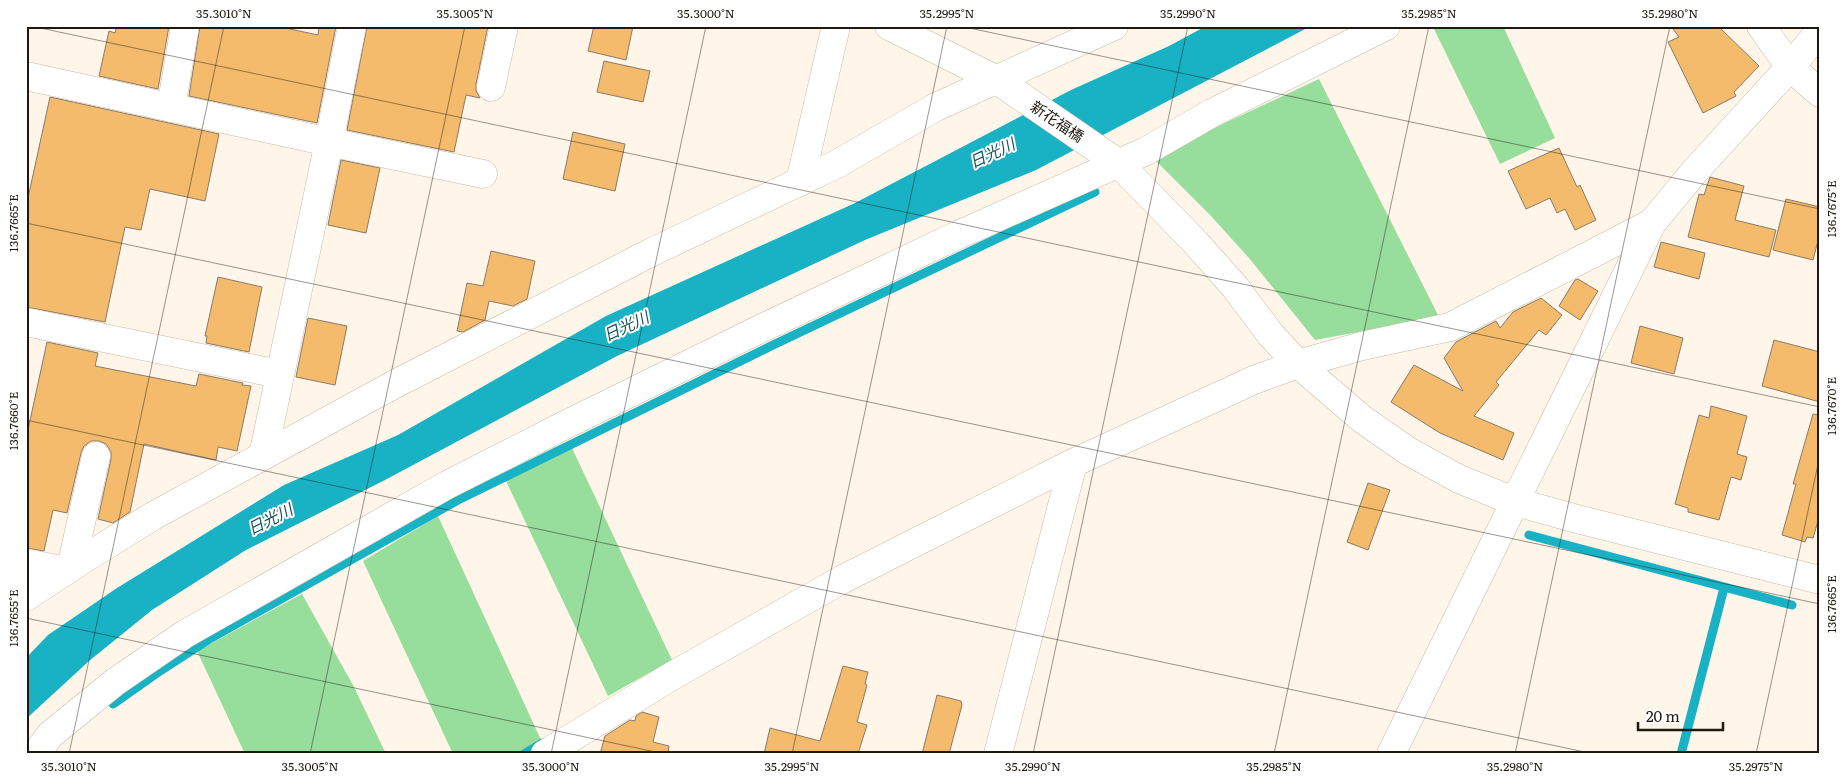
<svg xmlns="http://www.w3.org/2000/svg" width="1846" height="780" viewBox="0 0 1846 780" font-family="Literata,'Noto Sans JP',serif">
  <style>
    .green { fill: #97dd9c }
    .water { fill: #19b2c4 }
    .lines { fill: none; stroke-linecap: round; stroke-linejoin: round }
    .stream { stroke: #19b2c4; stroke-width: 9 }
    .building { fill: #f3bb6b; stroke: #897b69 }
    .minor-casing { stroke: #c9baa6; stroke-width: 29 }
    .tertiary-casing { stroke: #c9baa6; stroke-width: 29 }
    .minor { stroke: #fff; stroke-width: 28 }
    .tertiary { stroke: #fff; stroke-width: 28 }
    .ticks { fill: none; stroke: #1f1912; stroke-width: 1; stroke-opacity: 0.45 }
    .labels { text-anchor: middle; stroke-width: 4; stroke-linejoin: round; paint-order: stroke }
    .street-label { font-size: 15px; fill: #1f1912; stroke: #fff }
    .water-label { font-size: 16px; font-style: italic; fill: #19525a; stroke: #fff }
    .neatline { fill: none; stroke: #1f1912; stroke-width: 2 }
    .ticks-label { font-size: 12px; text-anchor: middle; fill: #1f1912 }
  </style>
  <rect width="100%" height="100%" fill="#fff6e9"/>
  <!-- green -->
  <g class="green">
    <path d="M1440,26H1503L1555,138L1500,164L1434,29Z"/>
    <path d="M1319,79L1439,317L1315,340L1249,258L1211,216L1152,157Z"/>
    <path d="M572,448L672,660L608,696L506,481Z"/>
    <path d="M438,516L541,740L518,754H453L363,561Z"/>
    <path d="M302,594L354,687L386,754H245L197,651Z"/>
  </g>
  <!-- water -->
  <path class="water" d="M1206,26H1311L1036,170L865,240L617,356L385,480L246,550L152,610L89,661L26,719V658L48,635L117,588L284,485L398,435L606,316L855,203L1071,90L1169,46Z"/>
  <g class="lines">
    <!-- stream -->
    <g class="stream">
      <path d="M1529,535L1792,605"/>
      <path d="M113,704L157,673L211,638L458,500L771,346L1095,192"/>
      <path d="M524,754L542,743"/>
      <path d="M1681,754L1724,588"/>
    </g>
  </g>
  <!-- building -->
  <g class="building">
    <path d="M117,26H169L158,89L99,76L109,31L115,33Z"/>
    <path d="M200,26H276L318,35L319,26H336L317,123L189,96Z"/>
    <path d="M367,26H488L476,84V91L480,98L466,95L454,152L347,130Z"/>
    <path d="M594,26H633L626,60L588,51Z"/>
    <path d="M1671,26H1718L1759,66L1734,92L1736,96L1703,113L1668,42L1679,37Z"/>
    <path d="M604,61L650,71L643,102L597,92Z"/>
    <path d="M50,97L219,134L205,201L150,189L141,230L125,227L105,322L26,307V207Z"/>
    <path d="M573,132L625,144L615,191L563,179Z"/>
    <path d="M1559,148L1577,187L1580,185L1596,220L1575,230L1565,209L1557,213L1550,198L1526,209L1508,171Z"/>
    <path d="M341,160L380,168L366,233L328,225Z"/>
    <path d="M1710,177L1744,186L1735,220L1776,230L1769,257L1688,237L1699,194L1704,195Z"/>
    <path d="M1786,199L1820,207V233L1813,260L1773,250Z"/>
    <path d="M1661,242L1705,253L1699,279L1654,267Z"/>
    <path d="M491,251L535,261L527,299L513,306L489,301L485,320L463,332L457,331L467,283L483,286Z"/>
    <path d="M218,277L262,287L249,352L206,343L207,336H205Z"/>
    <path d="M1578,279L1598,291L1580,320L1559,306L1575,280Z"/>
    <path d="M1541,298L1562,315L1546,335L1539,330L1496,382L1499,385L1474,416L1514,433L1503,460L1440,433L1391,402L1414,365L1463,391L1444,358L1456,342L1496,321L1500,328L1513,312Z"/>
    <path d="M308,318L347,326L335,385L296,377Z"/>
    <path d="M1640,326L1683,338L1674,374L1631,363Z"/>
    <path d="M1774,340L1820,352V402L1762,386Z"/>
    <path d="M47,342L98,353L95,366L196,386L199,374L243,383L242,385L251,386L237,451L218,447L216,460L144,444L130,512L113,523L98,519L111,459V452L106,444L99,441H91L84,446L81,453L67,513L53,510L44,551L26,548V439Z"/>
    <path d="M1711,406L1747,416L1737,454L1747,457L1741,480L1731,477L1719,520L1688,512V508L1675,504L1699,415L1709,418Z"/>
    <path d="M1813,414L1820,415V514L1813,538L1807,537L1805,542L1782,535L1796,484H1793Z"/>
    <path d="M1368,483L1390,490L1368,550L1347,542Z"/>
    <path d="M843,666L868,672L865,684L867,685L857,722L867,725L858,754H764L770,728L820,741Z"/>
    <path d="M937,695L961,701L962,705L949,754H922Z"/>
    <path d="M642,712L659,717L653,742L669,746L668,754H600L605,736L630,720L635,721L636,716Z"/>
  </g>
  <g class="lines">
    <defs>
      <g id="minor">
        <path d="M1761,26L1790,67L1820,93"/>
        <path d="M26,76L329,142L483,174"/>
        <path d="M491,87L504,26"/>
        <path d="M171,108L185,26"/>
        <path d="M800,182L836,26"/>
        <path d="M26,322L279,374"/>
        <path d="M263,456L329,142L352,26"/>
        <path d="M26,563L66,571"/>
        <path d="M71,567L96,456"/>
        <path d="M26,597L79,562L153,516L395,384L650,253L837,164L936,107L1114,26"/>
        <path d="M36,754L50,735L115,682L185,634L447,485L565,425L756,331L958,235L1146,151L1212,113L1386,26"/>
        <path d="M545,754L672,676L843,579L1073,463L1254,380L1298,364L1362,346L1450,327L1652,223"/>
        <path d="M998,754L1073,463"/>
        <path d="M1391,754L1652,223L1695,171L1790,67L1820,31"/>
      </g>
      <path id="tertiary" d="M889,26L997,80L1118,163L1195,242L1235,287L1271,335L1298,364L1362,419L1408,451L1459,479L1516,502L1577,519L1820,580"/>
    </defs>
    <!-- minor casing -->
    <use href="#minor" class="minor-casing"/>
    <!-- tertiary casing -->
    <use href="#tertiary" class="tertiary-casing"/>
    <!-- minor -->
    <use href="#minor" class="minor"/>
    <!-- tertiary -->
    <use href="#tertiary" class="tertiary"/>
  </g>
  <!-- ticks -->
  <path class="ticks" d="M31,26L1820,407M960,26L1820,209M26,223L1820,604M26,420L1594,754M26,618L665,754M69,754L224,26M310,754L465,26M551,754L706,26M792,754L947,26M1033,754L1188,26M1274,754L1429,26M1515,754L1670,26M1756,754L1820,455"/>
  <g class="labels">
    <!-- street labels -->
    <g class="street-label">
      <text transform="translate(1057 122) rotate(34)" y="5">新花福橋</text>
    </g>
    <!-- water labels -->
    <g class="water-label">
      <text transform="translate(992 153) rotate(-25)" y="6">日光川</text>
      <text transform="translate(626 326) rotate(-25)" y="6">日光川</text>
      <text transform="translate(270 519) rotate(-27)" y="6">日光川</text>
    </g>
  </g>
  <!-- border -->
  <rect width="1846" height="780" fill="none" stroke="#ffffff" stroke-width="55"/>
  <!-- scale -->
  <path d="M1638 722v8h85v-8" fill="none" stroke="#1f1912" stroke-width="2.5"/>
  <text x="1646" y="722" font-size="15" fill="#1f1912" stroke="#ffffff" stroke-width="4" paint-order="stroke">20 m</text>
  <rect x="28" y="28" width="1790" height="724" class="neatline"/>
  <g class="ticks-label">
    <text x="224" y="18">35.3010°N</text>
    <text x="465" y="18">35.3005°N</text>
    <text x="706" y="18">35.3000°N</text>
    <text x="947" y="18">35.2995°N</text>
    <text x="1188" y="18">35.2990°N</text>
    <text x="1429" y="18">35.2985°N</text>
    <text x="1670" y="18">35.2980°N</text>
    <text transform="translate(1832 209) rotate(-90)" y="4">136.7675°E</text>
    <text transform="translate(14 223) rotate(-90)" y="4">136.7665°E</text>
    <text transform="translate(1832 406) rotate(-90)" y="4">136.7670°E</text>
    <text transform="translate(14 421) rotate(-90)" y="4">136.7660°E</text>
    <text transform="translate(1832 604) rotate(-90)" y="4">136.7665°E</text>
    <text transform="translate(14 618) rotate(-90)" y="4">136.7655°E</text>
    <text x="69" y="771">35.3010°N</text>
    <text x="310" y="771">35.3005°N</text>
    <text x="551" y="771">35.3000°N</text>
    <text x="792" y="771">35.2995°N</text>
    <text x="1033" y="771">35.2990°N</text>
    <text x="1274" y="771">35.2985°N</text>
    <text x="1515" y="771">35.2980°N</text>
    <text x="1756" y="771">35.2975°N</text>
  </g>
</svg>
